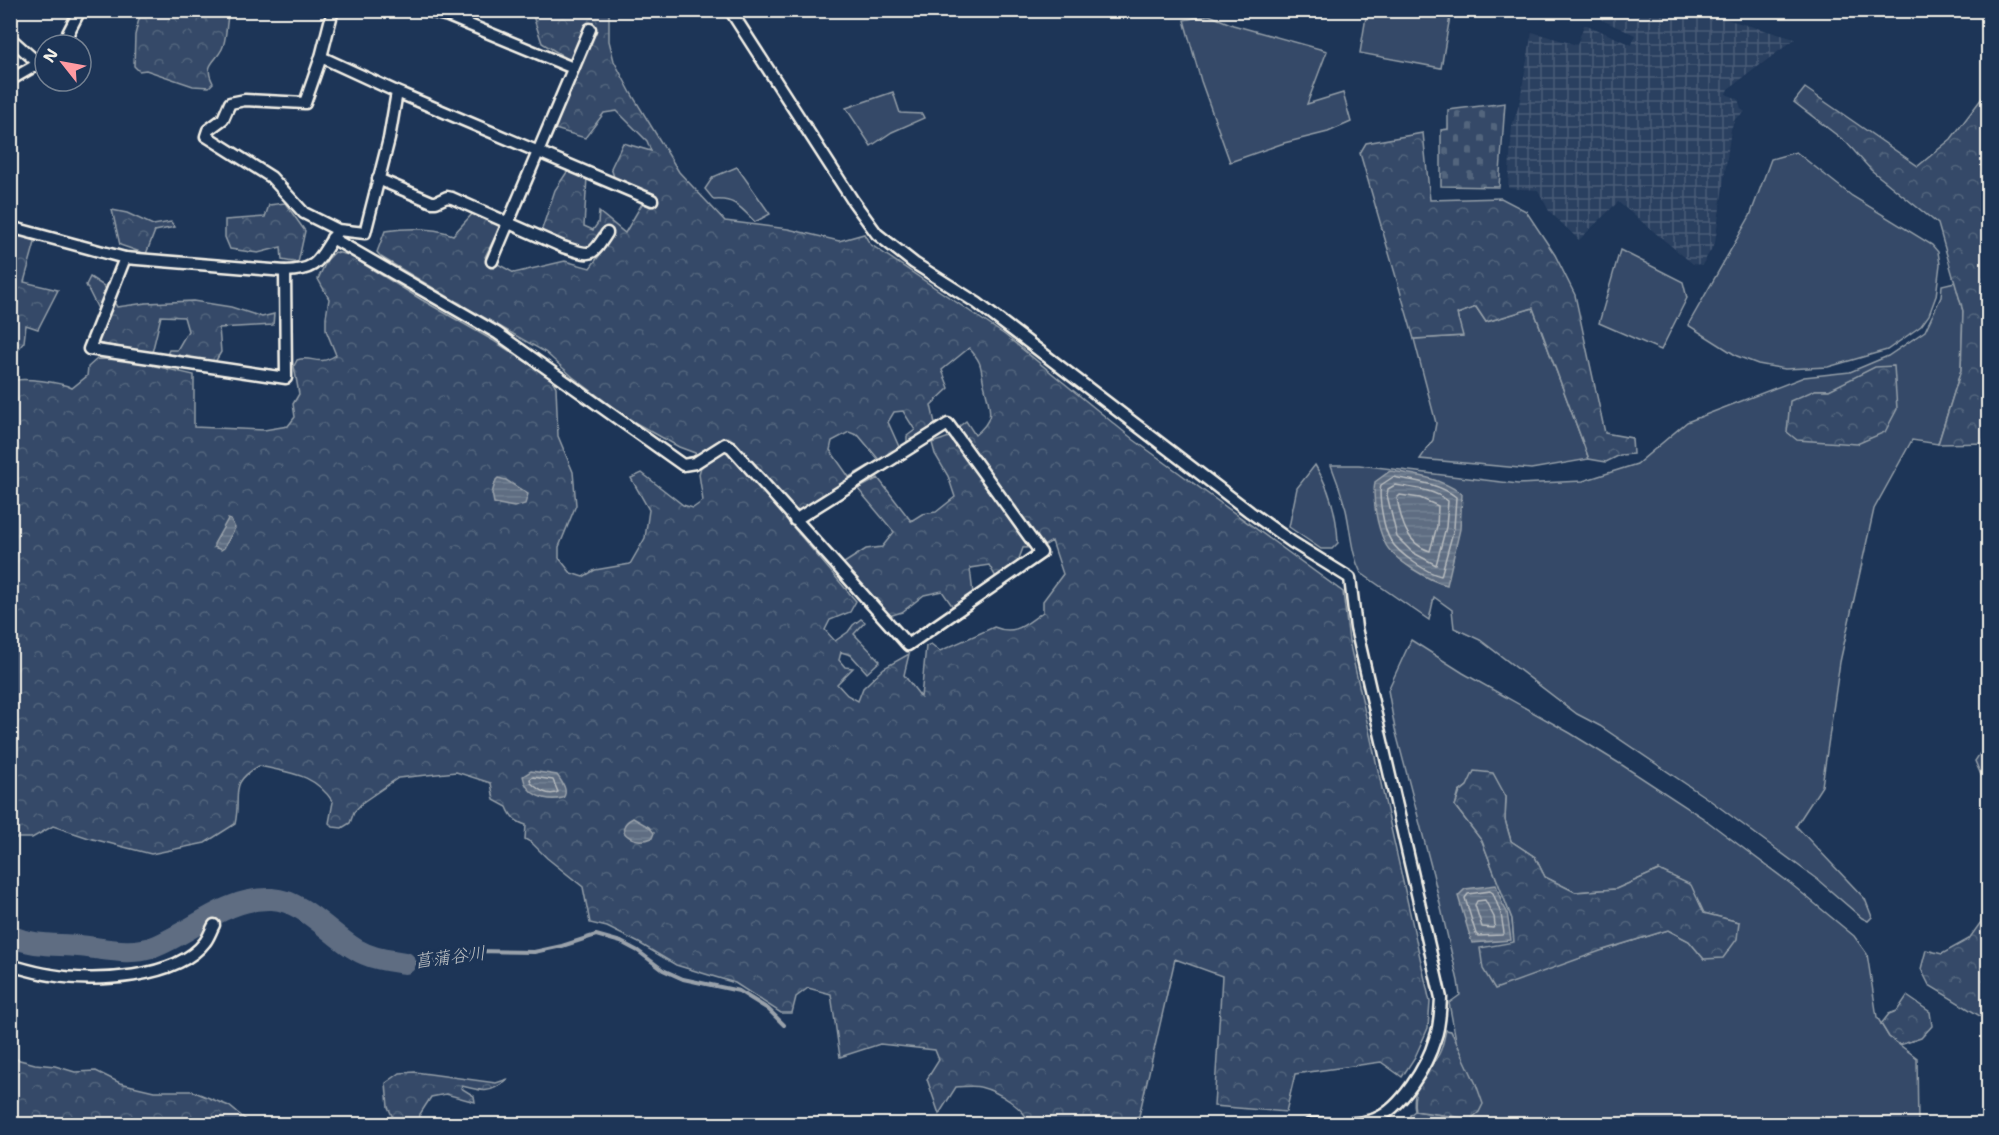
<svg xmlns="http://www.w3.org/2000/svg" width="1999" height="1135" viewBox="0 0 1999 1135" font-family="'Shantell Sans','Klee One',sans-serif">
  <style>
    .industrial { fill: url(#industrial-grid) }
    .grass { fill: #354a67; stroke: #949ea8; stroke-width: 1.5; fill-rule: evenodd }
    .forest { fill: url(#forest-crowns); stroke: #949ea8; stroke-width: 1.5; fill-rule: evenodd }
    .cemetery { fill: url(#cemetery-stones); stroke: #949ea8; stroke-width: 1.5 }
    .water { fill: url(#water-rules); stroke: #9aa2ab; stroke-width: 1.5 }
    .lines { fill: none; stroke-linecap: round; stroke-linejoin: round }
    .shore { stroke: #b8bcbf; stroke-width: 1.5 }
    .stream { stroke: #9aa2ab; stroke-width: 4 }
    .river { stroke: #5e6d82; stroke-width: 22 }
    .minor-casing { stroke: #f4f1e8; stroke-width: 15 }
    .minor { stroke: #1d3557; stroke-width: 10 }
    .labels { text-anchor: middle; stroke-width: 6; stroke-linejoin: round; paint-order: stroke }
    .water-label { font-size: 18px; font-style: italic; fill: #c0c3c4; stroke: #1d3557 }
  </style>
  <defs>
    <pattern id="industrial-grid" width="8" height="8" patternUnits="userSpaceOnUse" patternTransform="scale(1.5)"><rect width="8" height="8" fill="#2a4060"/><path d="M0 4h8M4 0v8" fill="none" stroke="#4a5c77"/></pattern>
    <pattern id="forest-crowns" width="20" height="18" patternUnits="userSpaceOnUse" patternTransform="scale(1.5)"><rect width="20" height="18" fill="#354a67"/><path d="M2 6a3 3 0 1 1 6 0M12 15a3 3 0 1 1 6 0" fill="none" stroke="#53657d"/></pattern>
    <pattern id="cemetery-stones" width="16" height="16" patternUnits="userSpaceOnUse" patternTransform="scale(1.5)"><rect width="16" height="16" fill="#354a67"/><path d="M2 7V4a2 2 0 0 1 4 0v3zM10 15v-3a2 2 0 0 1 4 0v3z" fill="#53657d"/></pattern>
    <pattern id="water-rules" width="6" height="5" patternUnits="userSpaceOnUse" patternTransform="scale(1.5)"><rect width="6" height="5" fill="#5e6d82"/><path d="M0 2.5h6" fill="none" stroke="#768294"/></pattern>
  </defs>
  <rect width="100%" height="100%" fill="#1d3557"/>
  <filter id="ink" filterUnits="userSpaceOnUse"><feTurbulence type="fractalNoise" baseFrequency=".0167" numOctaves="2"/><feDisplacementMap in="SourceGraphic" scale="12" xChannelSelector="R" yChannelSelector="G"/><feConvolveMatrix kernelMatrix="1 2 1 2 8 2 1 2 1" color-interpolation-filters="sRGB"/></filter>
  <g filter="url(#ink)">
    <!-- industrial -->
    <path class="industrial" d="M1698,11L1795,39L1728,89L1726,94L1738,99L1741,109L1745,112L1735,119L1731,129L1715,243L1702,265L1693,264L1618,202L1579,240L1549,211L1538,190L1508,188L1512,126L1519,105L1532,32L1577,45L1584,25H1587L1632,45L1635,35L1602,20L1595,11Z"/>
    <!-- grass -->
    <g class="grass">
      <path d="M1367,11H1451L1441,68L1360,53Z"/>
      <path d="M1209,15L1233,25L1327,51L1307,104L1343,93L1351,122L1328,132L1284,143L1230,162L1201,81L1184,20Z"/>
      <path d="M893,92L900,113L922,114L924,118L892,132L871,146L846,108Z"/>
      <path d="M1796,152L1852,196L1932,245L1938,252L1940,264L1936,296L1929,315L1921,326L1887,350L1828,367L1785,369L1758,364L1737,356L1688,325L1750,216L1771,159Z"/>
      <path d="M737,167L770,214L755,222C741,208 735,198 714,200L705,189L713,177Z"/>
      <path d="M1620,250L1683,282L1687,298L1661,350L1599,323Z"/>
      <path d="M1955,282L1963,311L1961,370L1938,444L1912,440L1874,509L1840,662L1822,786L1796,826L1865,899L1872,917L1868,921L1862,918L1818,880L1711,801L1600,726L1577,714L1480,640L1454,628L1452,610L1434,597L1429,620L1361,573C1351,553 1351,532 1346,510C1342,495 1337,480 1331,465H1359L1518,484L1583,481L1637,464L1687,422L1804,377L1850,372L1888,356L1925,331L1941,297L1942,285ZM1893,366L1895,389L1815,390H1829Z"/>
      <path d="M1476,307L1486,322L1533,308L1589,459L1531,469L1420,459L1433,440L1436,423L1414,339L1462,336L1457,314Z"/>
      <path d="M1315,465C1330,489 1337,515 1338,543L1332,549H1321L1289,527L1297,488Z"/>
      <path d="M1411,640L1463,673L1570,733L1622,765L1703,818L1791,884L1854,936L1867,954L1877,1017L1889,1037L1917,1058L1918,1124H1409L1410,1115L1415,1111L1471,1119L1449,1003L1460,995L1458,981L1433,874L1395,729L1388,690ZM1467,786L1506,797L1505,820L1511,841L1535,857L1545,877L1575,892L1616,889L1659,870L1690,885L1703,913L1739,922L1704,959L1689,941L1668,930L1603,950L1514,942L1512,919L1482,841L1455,806L1459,792Z"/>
    </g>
    <!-- forest -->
    <g class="forest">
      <path d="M141,11H229C226,22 227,39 222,49C215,63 203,64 213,83L209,87L193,86L146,70L139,71L134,66L135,35Z"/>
      <path d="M527,11H609V41L614,61L631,93L679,172L725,221L788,229L839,241L864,234L870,244L1005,335L1134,440L1343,592L1349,641L1430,1002L1428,1028L1415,1057L1402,1077L1381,1062L1295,1074L1286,1112L1214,1106L1222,976L1175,959L1139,1116L1120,1124H1031C1022,1107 1000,1092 980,1087C973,1085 963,1087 956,1087L939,1114L927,1079L939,1060L935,1050L880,1044L840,1057L831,994L808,988L796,997L792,1013H781L735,983L676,965L639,943L607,927L590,923L583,887L547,858L532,843L525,839L526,825C516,822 511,817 507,807L494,800L491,783L456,772L398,778L363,802L354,812L350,823L342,828L333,827L329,823L333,802C314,773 290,773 259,766C227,784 242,794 235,824L205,843L151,854L89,838L53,826L32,838H11V381C23,377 61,382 72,388L87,376L88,367L97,359L129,360L194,375V427L264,430L288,426L295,417L293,404L299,394L294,366L297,360C312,355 318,367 336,355L326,330V317L329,299L318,279L327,260L335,252L349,255L422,300L494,341L551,378L556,387L558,436L573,472L576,505L559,547V558L571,573L583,577L595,570L630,564L645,538L649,510L631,478L642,473L683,505L693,508L703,501L699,474L703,460L695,453L679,447L627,418L573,377L545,352L462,305L381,257L377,252L385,231C407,228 432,227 453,235L474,212L501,225L485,257L514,273L565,261L590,268L605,248L612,233L589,250L541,232L555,190L569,169L587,177L584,226L593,230L598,223L599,212L625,233L643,202L651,204L657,199L615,180L611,168L623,143L651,151L647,141L617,111L604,113L585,138L555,129L585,51L571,61L542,43L533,16ZM969,348C985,366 979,367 985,388C990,410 996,418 975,435L966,421L957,428L961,448L949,437L932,443L935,454L948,476L955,497L936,512L922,514L911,521L878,478L858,489L894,532L882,547L866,549L841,565L886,617L902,612L924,595L942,591L953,607L973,594L970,568L989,565L997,579L1017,564L1023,548L1042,547L1052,541L1063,574L1043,601V612C1025,624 1016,636 994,627L940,651L931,644L926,646L921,697L904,675L909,654L884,668L863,688L858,701L847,695L837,684L853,668L845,667L839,660L841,652L851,655L867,673L880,661L854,634L865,622L861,619L853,625L848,632L835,641L825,630L830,620L850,612L856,601L787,520L871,470L868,466L849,477L830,450L832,441L849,432L859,436L880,461L900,449L888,422L894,412L903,411L915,430L907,436V446L936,428L931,405L949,388L942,370Z"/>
      <path d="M1805,88L1918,166L1951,139L1988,90V443L1938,444L1961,370L1963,311L1938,224L1871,170L1847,143L1794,102Z"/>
      <path d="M1423,133L1430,200L1501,198L1526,211L1555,255L1575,295L1605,433L1632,438L1633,454L1620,455L1606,462L1589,459L1533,308L1486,322L1476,307L1457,314L1463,336L1414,339L1360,153L1366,143Z"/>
      <path d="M285,203L305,231L298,263L282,260L281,247L258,253L230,249L225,237V220L265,217L269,205Z"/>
      <path d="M112,210L127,213L153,225L171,222L175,227L155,231L146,254L120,245Z"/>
      <path d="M10,233L36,239L24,282L58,290L38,329L26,325L24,342L11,359V289L17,287L15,273L11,271Z"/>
      <path d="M90,277L104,286L117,307L146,303L193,301L231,307L262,317L274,314L273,325L219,328L221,352L214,364L166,357L169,350H177L188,331L184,317L161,316L152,353L97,343L103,319L86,285Z"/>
      <path d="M1894,366L1897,409L1885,432L1857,444L1797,440L1787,432L1790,401L1815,390H1829L1875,367Z"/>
      <path d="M1988,741V791L1975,761Z"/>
      <path d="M1474,771L1493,773L1506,797L1505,820L1511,841L1535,857L1545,877L1575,892L1616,889L1659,870L1691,885L1704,913L1739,922L1737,939L1723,958L1704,959L1689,941L1668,930L1603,950L1495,989L1483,969L1480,948L1514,942L1512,919L1482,841L1455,806L1460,792L1467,786Z"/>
      <path d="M1988,912V1021L1929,985L1921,969L1926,950L1942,954L1969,939Z"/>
      <path d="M1907,996L1930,1012L1932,1026L1921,1038L1900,1045L1889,1037L1881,1024L1889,1014L1897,1011Z"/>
      <path d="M1446,1030L1451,1031L1476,1084L1483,1104L1479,1112L1471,1119L1415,1111C1410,1086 1428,1074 1439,1054C1443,1047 1444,1038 1446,1030Z"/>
      <path d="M11,1049L16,1059L35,1064L55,1066L75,1072L96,1071L120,1083L154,1091H192L229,1106L251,1124H11Z"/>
      <path d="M415,1072L496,1083L508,1079C490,1094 484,1092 462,1086L461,1088L474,1096L475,1102L446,1094L431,1097L420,1114L419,1121L423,1124H396L388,1107L386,1083L400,1073Z"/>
    </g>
    <!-- cemetery -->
    <path class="cemetery" d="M1505,103L1499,187L1441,186V130L1448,129V110Z"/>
    <!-- water -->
    <g class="water">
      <path d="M1390,471C1417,475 1440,478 1462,494L1460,529L1447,585C1429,581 1392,559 1385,543C1377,526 1372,500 1375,482Z"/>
      <path d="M498,478L506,480L528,494L525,504L514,507L494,503L492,493L496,480Z"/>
      <path d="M228,519L231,520L235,528L224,548L221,550L214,547V544Z"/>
      <path d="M531,771L557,775C562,782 569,791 563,798C545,802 526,795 523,776Z"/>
      <path d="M633,818L649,827L654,833L652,838C634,846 610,830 633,818Z"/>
      <path d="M1496,885L1502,903L1507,912L1511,940L1472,943L1458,896L1465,889Z"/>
    </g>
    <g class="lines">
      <!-- shore -->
      <g class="shore">
        <path d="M1393,477C1415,481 1438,483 1456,497L1454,528L1441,576C1427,573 1399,554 1391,541C1384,531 1378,497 1381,485Z"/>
        <path d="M1395,485C1413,488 1433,489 1448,501L1446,527L1436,565L1412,552L1397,537L1387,495L1388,489Z"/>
        <path d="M1400,495L1420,498L1438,506L1437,526L1430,551C1406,544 1401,520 1397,498Z"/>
        <path d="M533,777L553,780L558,792C548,797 539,790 531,783L530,779Z"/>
        <path d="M1490,891L1493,893L1501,914L1504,933L1502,935L1478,936L1476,934L1465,898L1468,894Z"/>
        <path d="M1485,900L1494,917L1495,925L1493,928L1482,927L1475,905L1477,901Z"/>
      </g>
      <!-- stream -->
      <path class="stream" d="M405,963H429L478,951L534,952L562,946L596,935L621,942L638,951L663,970L683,979L739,991L768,1009L784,1025"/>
      <!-- river -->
      <path class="river" d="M10,936C33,946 54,944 78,946C103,948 130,956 154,947C194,931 226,897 272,899C305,901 330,935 357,950C372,959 389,960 405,963"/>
      <defs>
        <g id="minor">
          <path d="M425,10L448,16L573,68"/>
          <path d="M730,10L853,201L877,234L914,263L977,303L1250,512L1292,542L1350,578L1356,628L1441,998C1440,1011 1440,1027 1435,1039C1427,1066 1401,1109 1375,1119C1355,1126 1331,1123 1310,1124"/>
          <path d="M10,38L38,63"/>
          <path d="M62,45L80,10"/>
          <path d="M321,57L333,10"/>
          <path d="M10,80L45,60"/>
          <path d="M397,92L389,139L365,233L338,230L304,213L271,177L206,136L208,130L223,119L230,103L245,100L305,103L321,57L397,92L652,200"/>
          <path d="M378,179L432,202H436L447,197L452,198L563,247C592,256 591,258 607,233"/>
          <path d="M10,227L125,258L285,271C320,270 318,259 336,233"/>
          <path d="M332,238L497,333L683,465L695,463L725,444L731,447L908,645L1041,553L948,424L795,520"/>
          <path d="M125,258L89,349L286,378L285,271"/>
          <path d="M492,261L590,29"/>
          <path d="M10,965C24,969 37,973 51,975C93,983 177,979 205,942C209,937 211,930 214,925"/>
        </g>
      </defs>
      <!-- minor casing -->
      <use href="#minor" class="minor-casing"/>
      <!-- minor -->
      <use href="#minor" class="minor"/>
    </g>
  </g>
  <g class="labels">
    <!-- water labels -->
    <g class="water-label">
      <text transform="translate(450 957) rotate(-7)" y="6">菖蒲谷川</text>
    </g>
  </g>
  <!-- margin -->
  <rect width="1999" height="1135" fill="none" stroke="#1d3557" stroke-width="36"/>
  <rect x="18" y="18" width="1963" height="1099" fill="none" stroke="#f4f1e8" stroke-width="2" filter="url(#ink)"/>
  <!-- north arrow -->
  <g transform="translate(63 63) rotate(301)"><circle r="28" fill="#1d3557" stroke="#738091" stroke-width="1.5"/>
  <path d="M0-4.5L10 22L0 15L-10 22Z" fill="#ff9aa2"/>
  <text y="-9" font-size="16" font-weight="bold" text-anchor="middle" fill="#f4f1e8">N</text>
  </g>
</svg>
